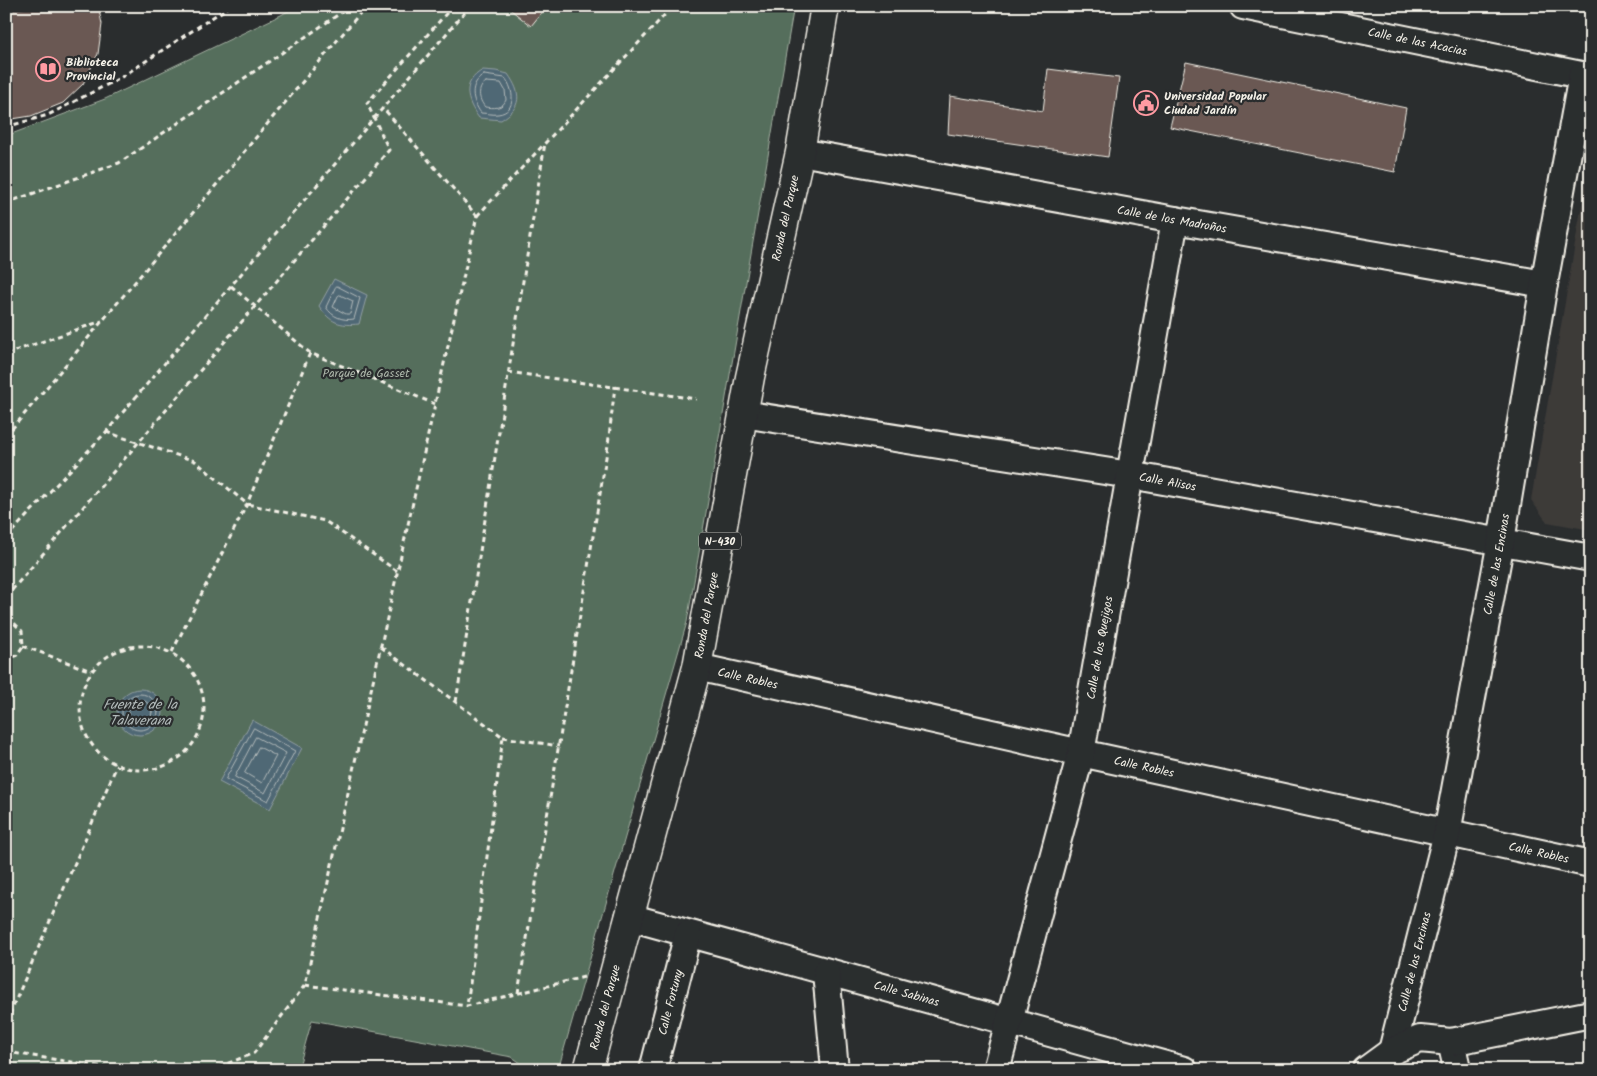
<svg xmlns="http://www.w3.org/2000/svg" width="1597" height="1076" viewBox="0 0 1597 1076" font-family="Kalam,sans-serif">
  <style>
    .built { fill: #3d3a39 }
    .green { fill: #556e5c; stroke: #a4b0a2 }
    .water { fill: #506875; stroke: #929fa3 }
    .lines { fill: none; stroke-linecap: round; stroke-linejoin: round }
    .shore { stroke: #b2baba; stroke-width: 1 }
    .building { fill: #6a5853; stroke: #f4f1e8 }
    .minor-casing { stroke: #f4f1e8; stroke-width: 30 }
    .trunk-casing { stroke: #f4f1e8; stroke-width: 31 }
    .path { stroke: #f4f1e8; stroke-width: 3; stroke-dasharray: 5 4; stroke-linecap: butt }
    .minor { stroke: #2a2d2e; stroke-width: 26 }
    .trunk { stroke: #2a2d2e; stroke-width: 28 }
    .labels { text-anchor: middle; stroke-width: 4.5; stroke-linejoin: round; paint-order: stroke }
    .shield { fill: #2a2d2e; stroke: #b7b6b0; stroke-width: 1 }
    .shield-label { font-size: 11px; font-weight: bold; fill: #f4f1e8 }
    .street-label { font-size: 12px; fill: #f4f1e8; stroke: #2a2d2e }
    .poi-label { font-size: 12px; font-weight: bold; fill: #f4f1e8; stroke: #2a2d2e; text-anchor: start }
    .park-label { font-size: 12px; fill: #acb6a9; stroke: #2a2d2e }
    .water-label { font-size: 14px; font-style: italic; fill: #b2baba; stroke: #2a2d2e }
  </style>
  <rect width="100%" height="100%" fill="#2a2d2e"/>
  <filter id="ink" filterUnits="userSpaceOnUse"><feTurbulence type="fractalNoise" baseFrequency=".02" numOctaves="2"/><feDisplacementMap in="SourceGraphic" scale="10" xChannelSelector="R" yChannelSelector="G"/><feConvolveMatrix kernelMatrix="1 2 1 2 8 2 1 2 1" color-interpolation-filters="sRGB"/></filter>
  <g filter="url(#ink)">
    <!-- built -->
    <path class="built" d="M1591,151V530L1547,522L1531,500Z"/>
    <!-- green -->
    <path class="green" d="M297,6H794L687,622L558,1070H531L512,1057L312,1020L298,1070H6V136L105,99L281,15Z"/>
    <!-- water -->
    <g class="water">
      <path d="M483,70L496,71L508,74C522,94 522,107 501,120L479,118C466,101 461,82 483,70Z"/>
      <path d="M334,279L367,295L359,324C340,326 330,323 319,306Z"/>
      <circle cx="140" cy="712" r="23"/>
      <path d="M252,720L302,748L270,809L219,782Z"/>
    </g>
    <g class="lines">
      <!-- shore -->
      <g class="shore">
        <path d="M484,75L505,78C514,89 517,112 498,114C493,115 486,113 481,113C472,101 468,84 484,75Z"/>
        <path d="M486,82L501,83L505,90L506,100C502,109 494,108 485,107C478,99 477,88 486,82Z"/>
        <path d="M337,286L360,298L354,319C343,321 332,317 326,307L335,288Z"/>
        <path d="M340,295L353,301L350,314H346L333,307L338,296Z"/>
        <circle cx="140" cy="712" r="18"/>
        <circle cx="140" cy="712" r="12"/>
        <path d="M254,728L295,751L268,801L226,779Z"/>
        <path d="M256,737L286,753L265,793L235,777Z"/>
        <path d="M259,747L276,756L262,783L245,773Z"/>
      </g>
    </g>
    <!-- building -->
    <g class="building">
      <path d="M34,6H98L102,24L98,54L83,84L63,103L31,116L6,120V11Z"/>
      <path d="M506,6H547L531,26Z"/>
      <path d="M1186,62L1406,108L1395,172L1170,127Z"/>
      <path d="M1048,69L1119,78L1108,157L948,134L950,96L1043,111Z"/>
    </g>
    <g class="lines">
      <defs>
        <g id="minor">
          <path id="s1" d="M1243,6L1591,77"/>
          <path id="s2" d="M800,152L1175,220L1544,284"/>
          <path id="s3" d="M743,414L1130,475L1591,558"/>
          <path id="s4" d="M697,667L1081,753L1591,864"/>
          <path id="s5" d="M629,917L1184,1070"/>
          <path d="M826,972L835,1070"/>
          <path d="M1451,1042L1457,1068L1456,1070"/>
          <path id="s6" d="M1392,1051L1447,833L1501,541L1544,284L1582,75"/>
          <path id="s7" d="M653,1070L688,934"/>
          <path id="s8" d="M996,1070L1081,753L1175,220"/>
          <path d="M1366,1070L1392,1051L1420,1039L1451,1042L1591,1014"/>
        </g>
        <g id="trunk">
          <path id="s9" d="M588,1070L697,667L750,377L800,152L825,6"/>
        </g>
      </defs>
      <!-- minor casing -->
      <use href="#minor" class="minor-casing"/>
      <!-- trunk casing -->
      <use href="#trunk" class="trunk-casing"/>
      <!-- path -->
      <g class="path">
        <path d="M6,127L48,115L120,78L230,6"/>
        <path d="M6,203L119,163L351,6"/>
        <path d="M477,216L673,6"/>
        <path d="M231,286L310,353L435,404"/>
        <path d="M6,354L102,321"/>
        <path d="M508,372L696,399"/>
        <path d="M106,432L195,461L247,504L325,521L397,571"/>
        <path d="M6,436L366,6"/>
        <path d="M6,538L106,432L470,6"/>
        <path d="M6,597L389,150L367,103L453,6"/>
        <path d="M6,621L13,622L22,631L23,646L16,656L6,658"/>
        <circle cx="142" cy="708" r="62"/>
        <path d="M23,646L91,671"/>
        <path d="M381,647L503,737L467,1006"/>
        <path d="M172,652L247,504L310,353"/>
        <path d="M456,702L545,143"/>
        <path d="M503,737L559,746"/>
        <path d="M305,985L467,1006L584,977"/>
        <path d="M518,993L608,445L615,386"/>
        <path d="M6,1023L117,765"/>
        <path d="M6,1052L124,1070"/>
        <path d="M211,1070L254,1053L305,985L477,216L383,108"/>
      </g>
      <!-- minor -->
      <use href="#minor" class="minor"/>
      <!-- trunk -->
      <use href="#trunk" class="trunk"/>
    </g>
  </g>
  <!-- icons -->
  <defs>
    <symbol id="library-ring" viewBox="-11 -11 22 22"><circle r="9.5" fill="#2a2d2e" stroke="#ff9aa2" stroke-width="1.5"/><path d="M-6-4Q-3-5.5-.7-3.5V5Q-3 3-6 4ZM6-4Q3-5.5 .7-3.5V5Q3 3 6 4Z" fill="#ff9aa2"/></symbol>
    <symbol id="civic-ring" viewBox="-11 -11 22 22"><circle r="9.5" fill="#2a2d2e" stroke="#ff9aa2" stroke-width="1.5"/><path d="M-.6-6.5H3V-4.5H.6V-3L4-1V1h2V6H-6V1h2V-1L-.6-3ZM-1.2 2.5V6h2.4V2.5Z" fill="#ff9aa2"/></symbol>
  </defs>
  <g fill-rule="evenodd">
    <use href="#library-ring" x="34" y="55" width="28" height="28"/>
    <use href="#civic-ring" x="1132" y="89" width="28" height="28"/>
  </g>
  <g class="labels">
    <!-- shield labels -->
    <rect class="shield" x="699" y="532.5" width="42" height="17" rx="4"/>
    <g class="shield-label">
      <text x="720" y="545">N-430</text>
    </g>
    <!-- street labels -->
    <g class="street-label">
      <text dy="4" stroke="none"><textPath href="#s1" startOffset="178">Calle de las Acacias</textPath></text>
      <text dy="4" stroke="none"><textPath href="#s9" startOffset="875">Ronda del Parque</textPath></text>
      <text dy="4" stroke="none"><textPath href="#s2" startOffset="378">Calle de los Madroños</textPath></text>
      <text dy="4" stroke="none"><textPath href="#s3" startOffset="430">Calle Alisos</textPath></text>
      <text dy="4" stroke="none"><textPath href="#s6" startOffset="498">Calle de las Encinas</textPath></text>
      <text dy="4" stroke="none"><textPath href="#s9" startOffset="470">Ronda del Parque</textPath></text>
      <text dy="4" stroke="none"><textPath href="#s8" startOffset="435">Calle de los Quejigos</textPath></text>
      <text dy="4" stroke="none"><textPath href="#s4" startOffset="52">Calle Robles</textPath></text>
      <text dy="4" stroke="none"><textPath href="#s4" startOffset="458">Calle Robles</textPath></text>
      <text dy="4" stroke="none"><textPath href="#s4" startOffset="862">Calle Robles</textPath></text>
      <text dy="4" stroke="none"><textPath href="#s6" startOffset="92">Calle de las Encinas</textPath></text>
      <text dy="4" stroke="none"><textPath href="#s5" startOffset="288">Calle Sabinas</textPath></text>
      <text dy="4" stroke="none"><textPath href="#s7" startOffset="70">Calle Fortuny</textPath></text>
      <text dy="4" stroke="none"><textPath href="#s9" startOffset="65">Ronda del Parque</textPath></text>
    </g>
    <!-- poi labels -->
    <g class="poi-label">
      <text x="66" y="66">Biblioteca<tspan x="66" dy="14">Provincial</tspan></text>
      <text x="1164" y="100">Universidad Popular<tspan x="1164" dy="14">Ciudad Jardín</tspan></text>
    </g>
    <!-- park labels -->
    <g class="park-label">
      <text x="366" y="377">Parque de Gasset</text>
    </g>
    <!-- water labels -->
    <g class="water-label">
      <text x="140" y="709">Fuente de la<tspan x="140" dy="16">Talaverana</tspan></text>
    </g>
  </g>
  <!-- margin -->
  <rect width="1597" height="1076" fill="none" stroke="#2a2d2e" stroke-width="25"/>
  <rect x="12" y="12" width="1572" height="1051" fill="none" stroke="#f4f1e8" stroke-width="2" filter="url(#ink)"/>
</svg>
